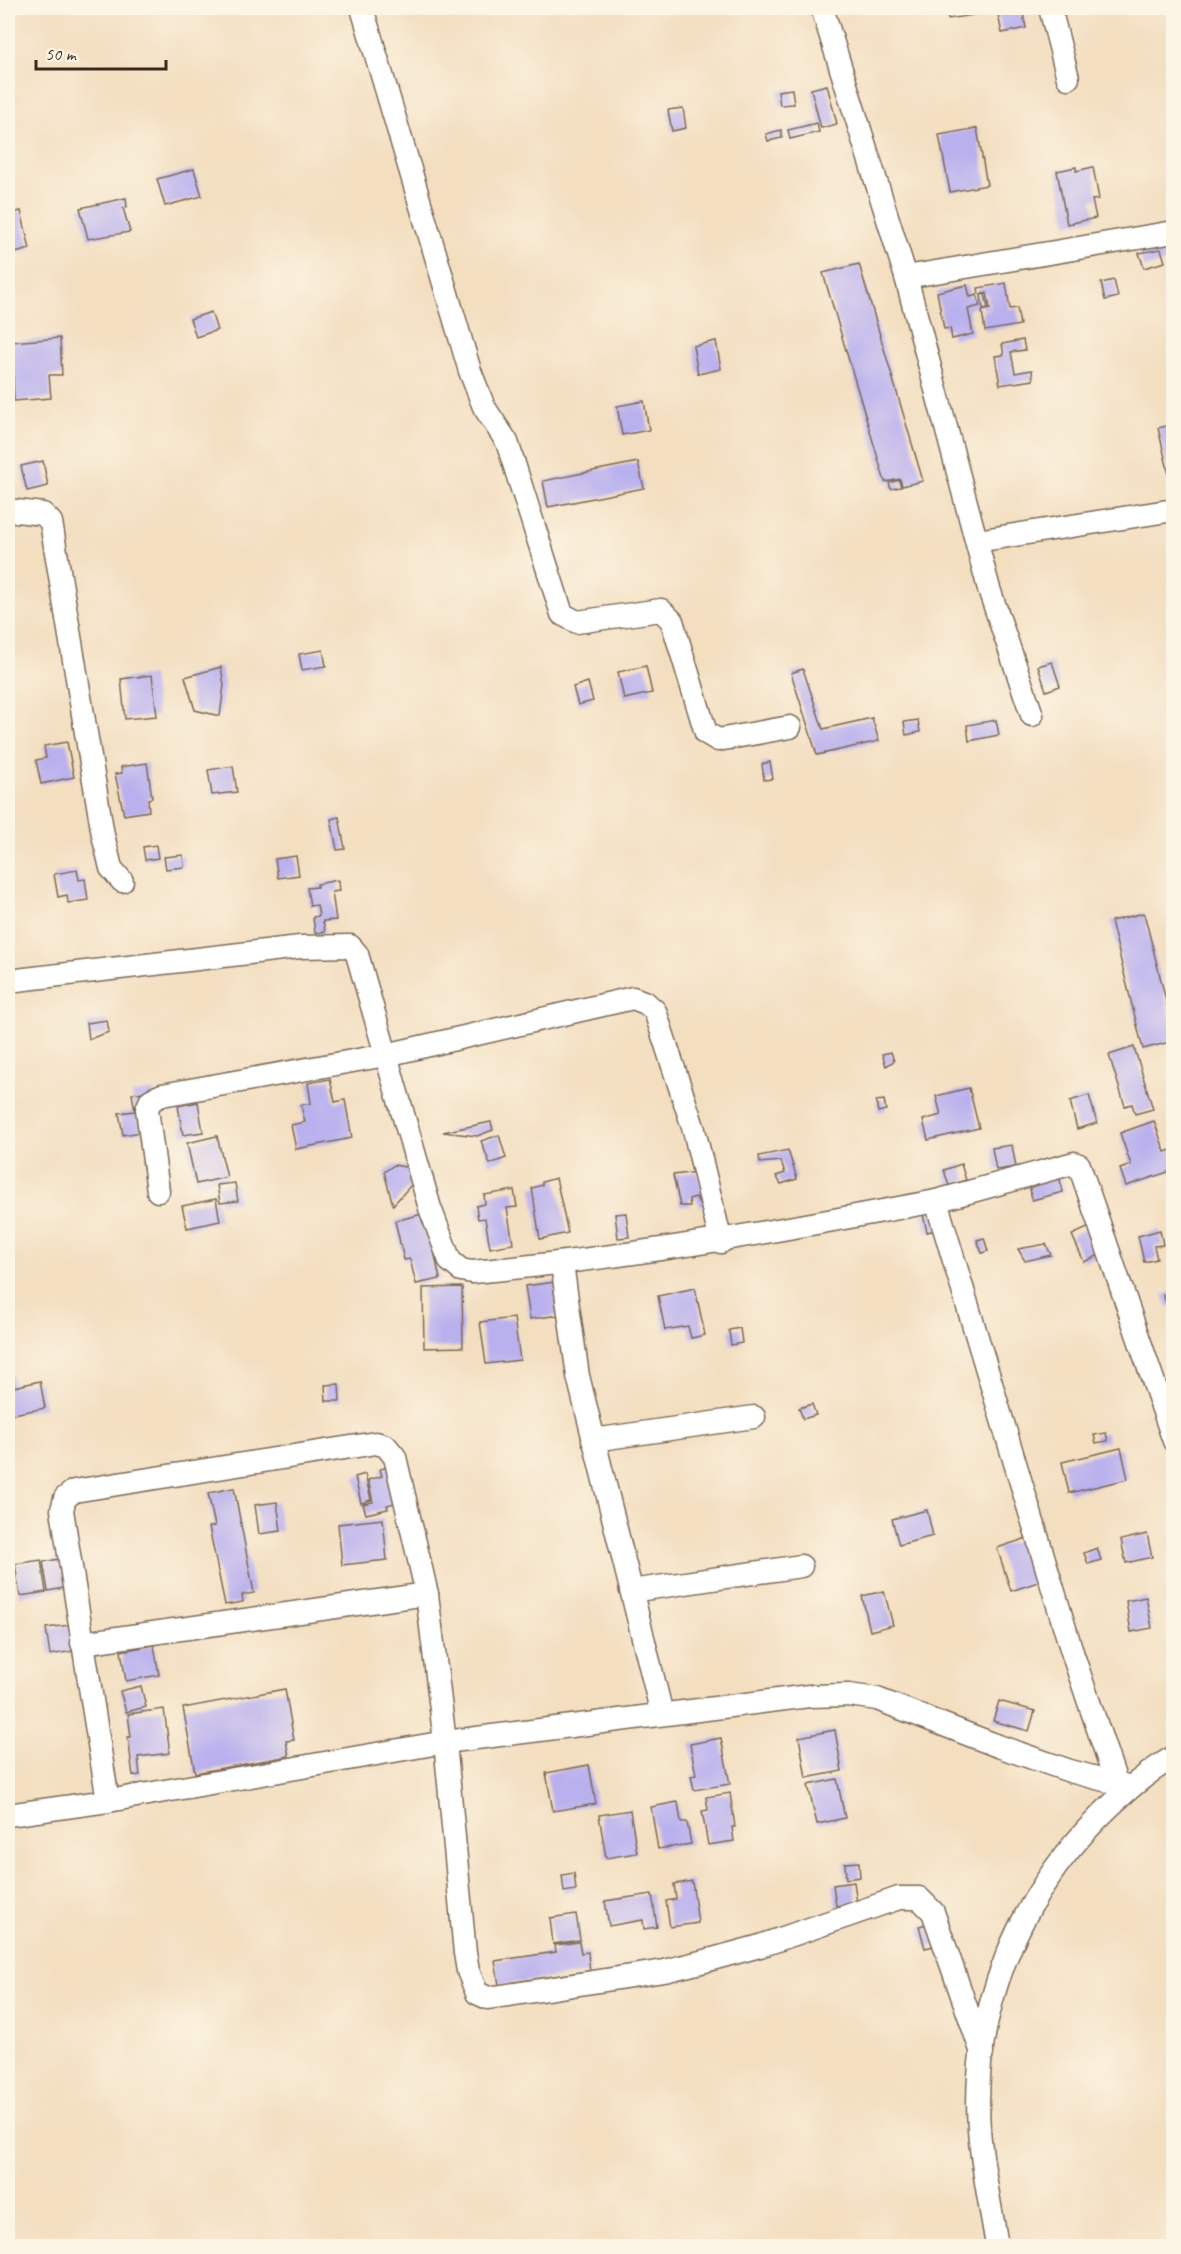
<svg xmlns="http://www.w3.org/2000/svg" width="1181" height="2254" viewBox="0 0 1181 2254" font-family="Caveat,sans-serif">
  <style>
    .building { fill: #b9b0ee }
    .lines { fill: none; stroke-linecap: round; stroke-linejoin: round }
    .minor-casing { stroke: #7b6957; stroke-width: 25 }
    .minor { stroke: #fff; stroke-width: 22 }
  </style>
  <rect width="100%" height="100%" fill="#fcf5e5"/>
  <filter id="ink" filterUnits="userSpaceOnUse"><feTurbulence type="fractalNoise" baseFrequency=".0167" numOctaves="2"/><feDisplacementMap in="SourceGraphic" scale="12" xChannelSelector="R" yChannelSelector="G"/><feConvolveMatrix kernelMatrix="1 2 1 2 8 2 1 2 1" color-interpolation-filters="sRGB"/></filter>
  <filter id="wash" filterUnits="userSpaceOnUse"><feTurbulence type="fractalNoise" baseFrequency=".008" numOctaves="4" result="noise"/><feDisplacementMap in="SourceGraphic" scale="24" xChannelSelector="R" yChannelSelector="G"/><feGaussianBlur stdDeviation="1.35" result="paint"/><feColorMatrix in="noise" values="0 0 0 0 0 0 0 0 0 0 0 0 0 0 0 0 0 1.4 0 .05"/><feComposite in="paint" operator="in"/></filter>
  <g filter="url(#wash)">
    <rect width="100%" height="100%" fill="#f3dec0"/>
    <g id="blocks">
      <!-- building -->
      <g class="building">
        <path d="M946,8H979L980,14L948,19Z"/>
        <path d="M1010,8H1022L1026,28L1002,33L997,10Z"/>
        <path d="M827,85L837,124L821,128L811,89Z"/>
        <path d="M792,89L794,104L780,105L778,91Z"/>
        <path d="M683,108L686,128L672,131L668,110Z"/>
        <path d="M817,123L819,132L790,139L788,130Z"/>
        <path d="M977,128L987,185L950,192L939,135Z"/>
        <path d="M781,130L782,138L768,141L766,134Z"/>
        <path d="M1076,167V171L1093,167L1099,199L1092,200L1096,218L1067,224L1057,171Z"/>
        <path d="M194,169L202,196L165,206L157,179Z"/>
        <path d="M126,198L127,207L123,208L130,232L88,239L80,208Z"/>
        <path d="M21,211L30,249L8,255V214Z"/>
        <path d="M1161,249L1165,262L1144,268L1139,253Z"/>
        <path d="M859,264L923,481L902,486L900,479L885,482L823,273Z"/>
        <path d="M1114,280L1118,297L1105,300L1101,283Z"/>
        <path d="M1006,283L1010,309L1017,308L1020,325L985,331L982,311L990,309L987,293L979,294L978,288Z"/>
        <path d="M967,285L970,297L977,295L980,306L968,309L973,334L952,339L950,328L944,329L937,292Z"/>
        <path d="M985,294L988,308L983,309L981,295Z"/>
        <path d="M211,312L217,330L196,337L190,319Z"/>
        <path d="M60,338L62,375H49L51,398L14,401L11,342Z"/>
        <path d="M1023,340L1025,350L1011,352L1015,373L1032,370L1033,380L1000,385L995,356L1004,355L1002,344Z"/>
        <path d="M716,341L721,369L698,374L693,346Z"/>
        <path d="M644,401L649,430L622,435L617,406Z"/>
        <path d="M1174,424V478L1170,479L1158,428Z"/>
        <path d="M43,461L48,486L27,491L21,466Z"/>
        <path d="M638,462L644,488L548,507L543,481Z"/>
        <path d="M899,480L901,487L891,489L889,483Z"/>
        <path d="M323,650L326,666L302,670L299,654Z"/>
        <path d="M1052,662L1060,686L1046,691L1038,666Z"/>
        <path d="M646,666L652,693L624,699L618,672Z"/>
        <path d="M221,667L224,685L220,716L195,710L185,677Z"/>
        <path d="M803,669L823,729L872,718L879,741L817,755L791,673Z"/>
        <path d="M152,675L157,716L125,719L121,679Z"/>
        <path d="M588,682L593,701L578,705L573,687Z"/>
        <path d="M918,720L920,732L906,735L904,722Z"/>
        <path d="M996,720L999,735L969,741L967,725Z"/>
        <path d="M67,742L74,777L41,784L36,760L46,758L44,746Z"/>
        <path d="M770,762L773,779L764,780L762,764Z"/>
        <path d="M147,763L152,798L148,799L149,811L124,815L115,774L122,773L121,767Z"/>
        <path d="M233,766L237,792L212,795L208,770Z"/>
        <path d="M339,817L345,849L337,850L331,819Z"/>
        <path d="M156,845L158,858L145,860L143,847Z"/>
        <path d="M183,855L184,867L166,869L164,857Z"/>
        <path d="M296,856L299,875L278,878L275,859Z"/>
        <path d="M77,870L79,880L85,879L88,900L68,903L67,895L58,897L54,874Z"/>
        <path d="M338,880L339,891L332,892L336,920L323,921L325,932L315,933L313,917L319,916L317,905L310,906L307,888L317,887V884Z"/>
        <path d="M1144,913L1174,1032V1041L1143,1049L1111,921Z"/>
        <path d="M107,1020L109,1032L89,1039L87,1023Z"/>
        <path d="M1134,1047L1153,1109L1135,1114L1132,1104L1125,1106L1109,1055Z"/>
        <path d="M891,1052L894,1061L886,1066L882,1054Z"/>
        <path d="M330,1079L335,1102L345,1100L352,1138L296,1149L291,1125L305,1122L301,1105L311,1103L308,1083Z"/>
        <path d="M969,1088L979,1128L928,1140L923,1120L941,1115L936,1096Z"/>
        <path d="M153,1090L160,1129L123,1135L119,1113L135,1111L132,1094Z"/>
        <path d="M1089,1095L1097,1123L1077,1129L1070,1101Z"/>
        <path d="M884,1100L886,1110L878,1112L876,1101Z"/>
        <path d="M198,1102L203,1132L183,1135L178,1106Z"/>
        <path d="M1154,1121L1165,1152L1174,1149V1170L1126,1186L1120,1169L1131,1165L1120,1133Z"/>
        <path d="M491,1122L493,1130L477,1136L443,1132Z"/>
        <path d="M499,1135L506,1158L490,1164L481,1141Z"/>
        <path d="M217,1136L227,1177L196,1184L187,1143Z"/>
        <path d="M1012,1145L1016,1167L996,1170L992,1148Z"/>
        <path d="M788,1150L797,1179L781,1184L776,1176L785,1173L781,1161L760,1163L759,1156Z"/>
        <path d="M961,1164L966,1180L949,1186L944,1170Z"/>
        <path d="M394,1165L411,1168L409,1178L412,1184L393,1205L384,1172Z"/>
        <path d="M697,1172L706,1205L700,1206L696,1197L689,1199L690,1206H680L673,1175Z"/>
        <path d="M1059,1176L1063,1192L1032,1200L1029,1183Z"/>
        <path d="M556,1178L568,1233L540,1239L532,1188L542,1185V1182Z"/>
        <path d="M235,1183L238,1201L220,1203L217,1185Z"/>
        <path d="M514,1190L517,1207L507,1208L513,1244L490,1248L485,1218L478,1219L476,1206L485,1204L484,1195Z"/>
        <path d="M216,1199L220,1221L187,1228L182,1206Z"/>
        <path d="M937,1211L941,1229L927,1232L923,1214Z"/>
        <path d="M426,1213L440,1279L416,1284L410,1259L404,1260L395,1221Z"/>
        <path d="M626,1213L629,1237L618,1238L615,1214Z"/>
        <path d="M1094,1225L1106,1252L1084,1262L1072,1235Z"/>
        <path d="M1160,1230L1163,1245L1154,1246L1157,1259L1144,1262L1138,1236Z"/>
        <path d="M984,1238L988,1251L982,1253L977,1240Z"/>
        <path d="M1046,1244L1051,1255L1025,1261L1018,1249Z"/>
        <path d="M555,1282L560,1315L530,1319L525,1286Z"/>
        <path d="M462,1287L463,1347L424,1348L423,1288Z"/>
        <path d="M695,1288L705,1335L691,1338L688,1326L665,1330L658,1296Z"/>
        <path d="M1174,1291V1304L1168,1307L1163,1295Z"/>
        <path d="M514,1318L520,1360L486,1364L480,1322Z"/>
        <path d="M740,1328L742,1343L731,1345L729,1330Z"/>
        <path d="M11,1371L14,1387L40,1381L45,1408L8,1415V1372Z"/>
        <path d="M339,1384L340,1401H326L325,1385Z"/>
        <path d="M812,1404L816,1415L803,1419L799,1408Z"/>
        <path d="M1106,1433L1108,1441L1096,1443L1094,1435Z"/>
        <path d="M1121,1448L1128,1479L1069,1493L1062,1462Z"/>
        <path d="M406,1463L399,1502L387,1505L388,1509L366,1514L363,1504L373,1502L368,1480L382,1476L380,1469Z"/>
        <path d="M365,1474L371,1500L361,1503L355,1477Z"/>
        <path d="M234,1488L254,1593L242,1595L243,1602L225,1605L209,1527L215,1526L208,1493Z"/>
        <path d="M277,1502L281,1531L259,1534L255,1505Z"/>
        <path d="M927,1510L933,1536L899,1545L892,1519Z"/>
        <path d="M383,1519L387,1560L342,1565L338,1524Z"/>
        <path d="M1039,1534L1053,1577L1011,1591L997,1548Z"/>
        <path d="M1147,1534L1152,1557L1126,1563L1121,1540Z"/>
        <path d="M1097,1548L1101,1560L1088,1564L1084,1553Z"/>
        <path d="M69,1557L74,1586L48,1591L43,1562Z"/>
        <path d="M41,1560L46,1592L20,1596L15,1564Z"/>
        <path d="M884,1591L893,1625L870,1631L862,1596Z"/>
        <path d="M1146,1597L1152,1628L1131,1632L1126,1601Z"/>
        <path d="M70,1625L74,1651L50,1655L46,1628Z"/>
        <path d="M154,1645L159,1675L126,1681L121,1651Z"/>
        <path d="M141,1686L146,1707L126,1712L120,1691Z"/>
        <path d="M285,1689L294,1740L286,1741L289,1756L195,1773L183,1708Z"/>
        <path d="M999,1701L1035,1711L1029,1731L993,1721Z"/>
        <path d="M164,1709L170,1753L138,1757L140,1775L133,1776L128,1737H131L128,1714Z"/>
        <path d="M835,1730L842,1771L806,1778L799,1737Z"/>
        <path d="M721,1738L730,1784L694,1790L691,1776L696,1775L690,1744Z"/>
        <path d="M589,1765L596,1804L553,1811L546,1773Z"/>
        <path d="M837,1779L845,1818L817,1824L808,1785Z"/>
        <path d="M730,1793L735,1827H732L734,1841L708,1845L702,1811L708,1810L706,1797Z"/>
        <path d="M678,1802L681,1822H687L691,1844L658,1849L651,1807Z"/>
        <path d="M630,1810L637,1853L606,1858L599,1815Z"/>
        <path d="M859,1862L860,1877L846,1879L845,1863Z"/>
        <path d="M574,1873L576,1890L564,1892L562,1875Z"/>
        <path d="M692,1881L698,1923L670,1927L666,1901L676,1899L674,1884Z"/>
        <path d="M854,1882L857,1903L836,1906L833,1885Z"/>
        <path d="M652,1894L657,1927L644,1929L643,1920L609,1926L605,1901Z"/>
        <path d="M576,1914L580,1940L553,1944L550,1918Z"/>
        <path d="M932,1923L938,1945L925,1948L919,1926Z"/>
        <path d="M579,1942L581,1953L588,1952L590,1973L499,1985L495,1961L556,1952L555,1945Z"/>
      </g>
    </g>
  </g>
  <g filter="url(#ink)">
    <use href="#blocks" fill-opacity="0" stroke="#7b6957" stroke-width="1.5"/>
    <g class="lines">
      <defs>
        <g id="minor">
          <path d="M362,8L470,371L484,407L507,442L562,614L577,622L661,610L672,621L706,733L718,740L790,727"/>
          <path d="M822,8L906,277L989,589L1032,715"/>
          <path d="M1050,8L1068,78"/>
          <path d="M906,277L1174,232"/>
          <path d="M8,510L43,514L51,522L103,835L111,868L122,881"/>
          <path d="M977,541L1174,510"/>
          <path d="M8,981L300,947L350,946L357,954L430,1208L450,1261L461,1270L472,1272C629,1258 782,1230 936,1201"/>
          <path d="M158,1191L147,1109L151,1100L162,1095L386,1055L633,998L646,1003L655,1011L694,1130L721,1242"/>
          <path d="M562,1264L578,1376L662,1714"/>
          <path d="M593,1440L754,1417"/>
          <path d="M631,1591L801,1566"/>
          <path d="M82,1643L427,1594"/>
          <path d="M1116,1782L1073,1655L936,1201L1074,1163L1079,1165L1174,1441"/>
          <path d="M108,1801L62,1510L65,1498L74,1491L376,1443L386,1446L395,1457L427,1594L445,1742L465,1953L468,1971L477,1993L488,1998L664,1971L705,1961L760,1946L899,1898H919L933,1912L982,2053"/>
          <path d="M8,1815L108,1801L445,1742L809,1696L849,1695L877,1699L998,1746L1070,1771L1131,1787"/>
          <path d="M997,2246C991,2208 982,2168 979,2129C971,2012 1017,1899 1099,1817C1121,1795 1146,1772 1174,1757"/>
        </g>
      </defs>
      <!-- minor casing -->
      <use href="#minor" class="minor-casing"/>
      <!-- minor -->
      <use href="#minor" class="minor"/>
    </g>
  </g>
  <!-- margin -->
  <rect width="1181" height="2254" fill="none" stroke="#fcf5e5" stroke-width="30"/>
  <!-- scale -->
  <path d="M36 60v9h130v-9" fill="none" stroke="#3b2a1e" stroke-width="3"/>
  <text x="45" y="60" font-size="18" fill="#3b2a1e" stroke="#fcf5e5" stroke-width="4.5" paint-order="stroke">50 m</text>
</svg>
